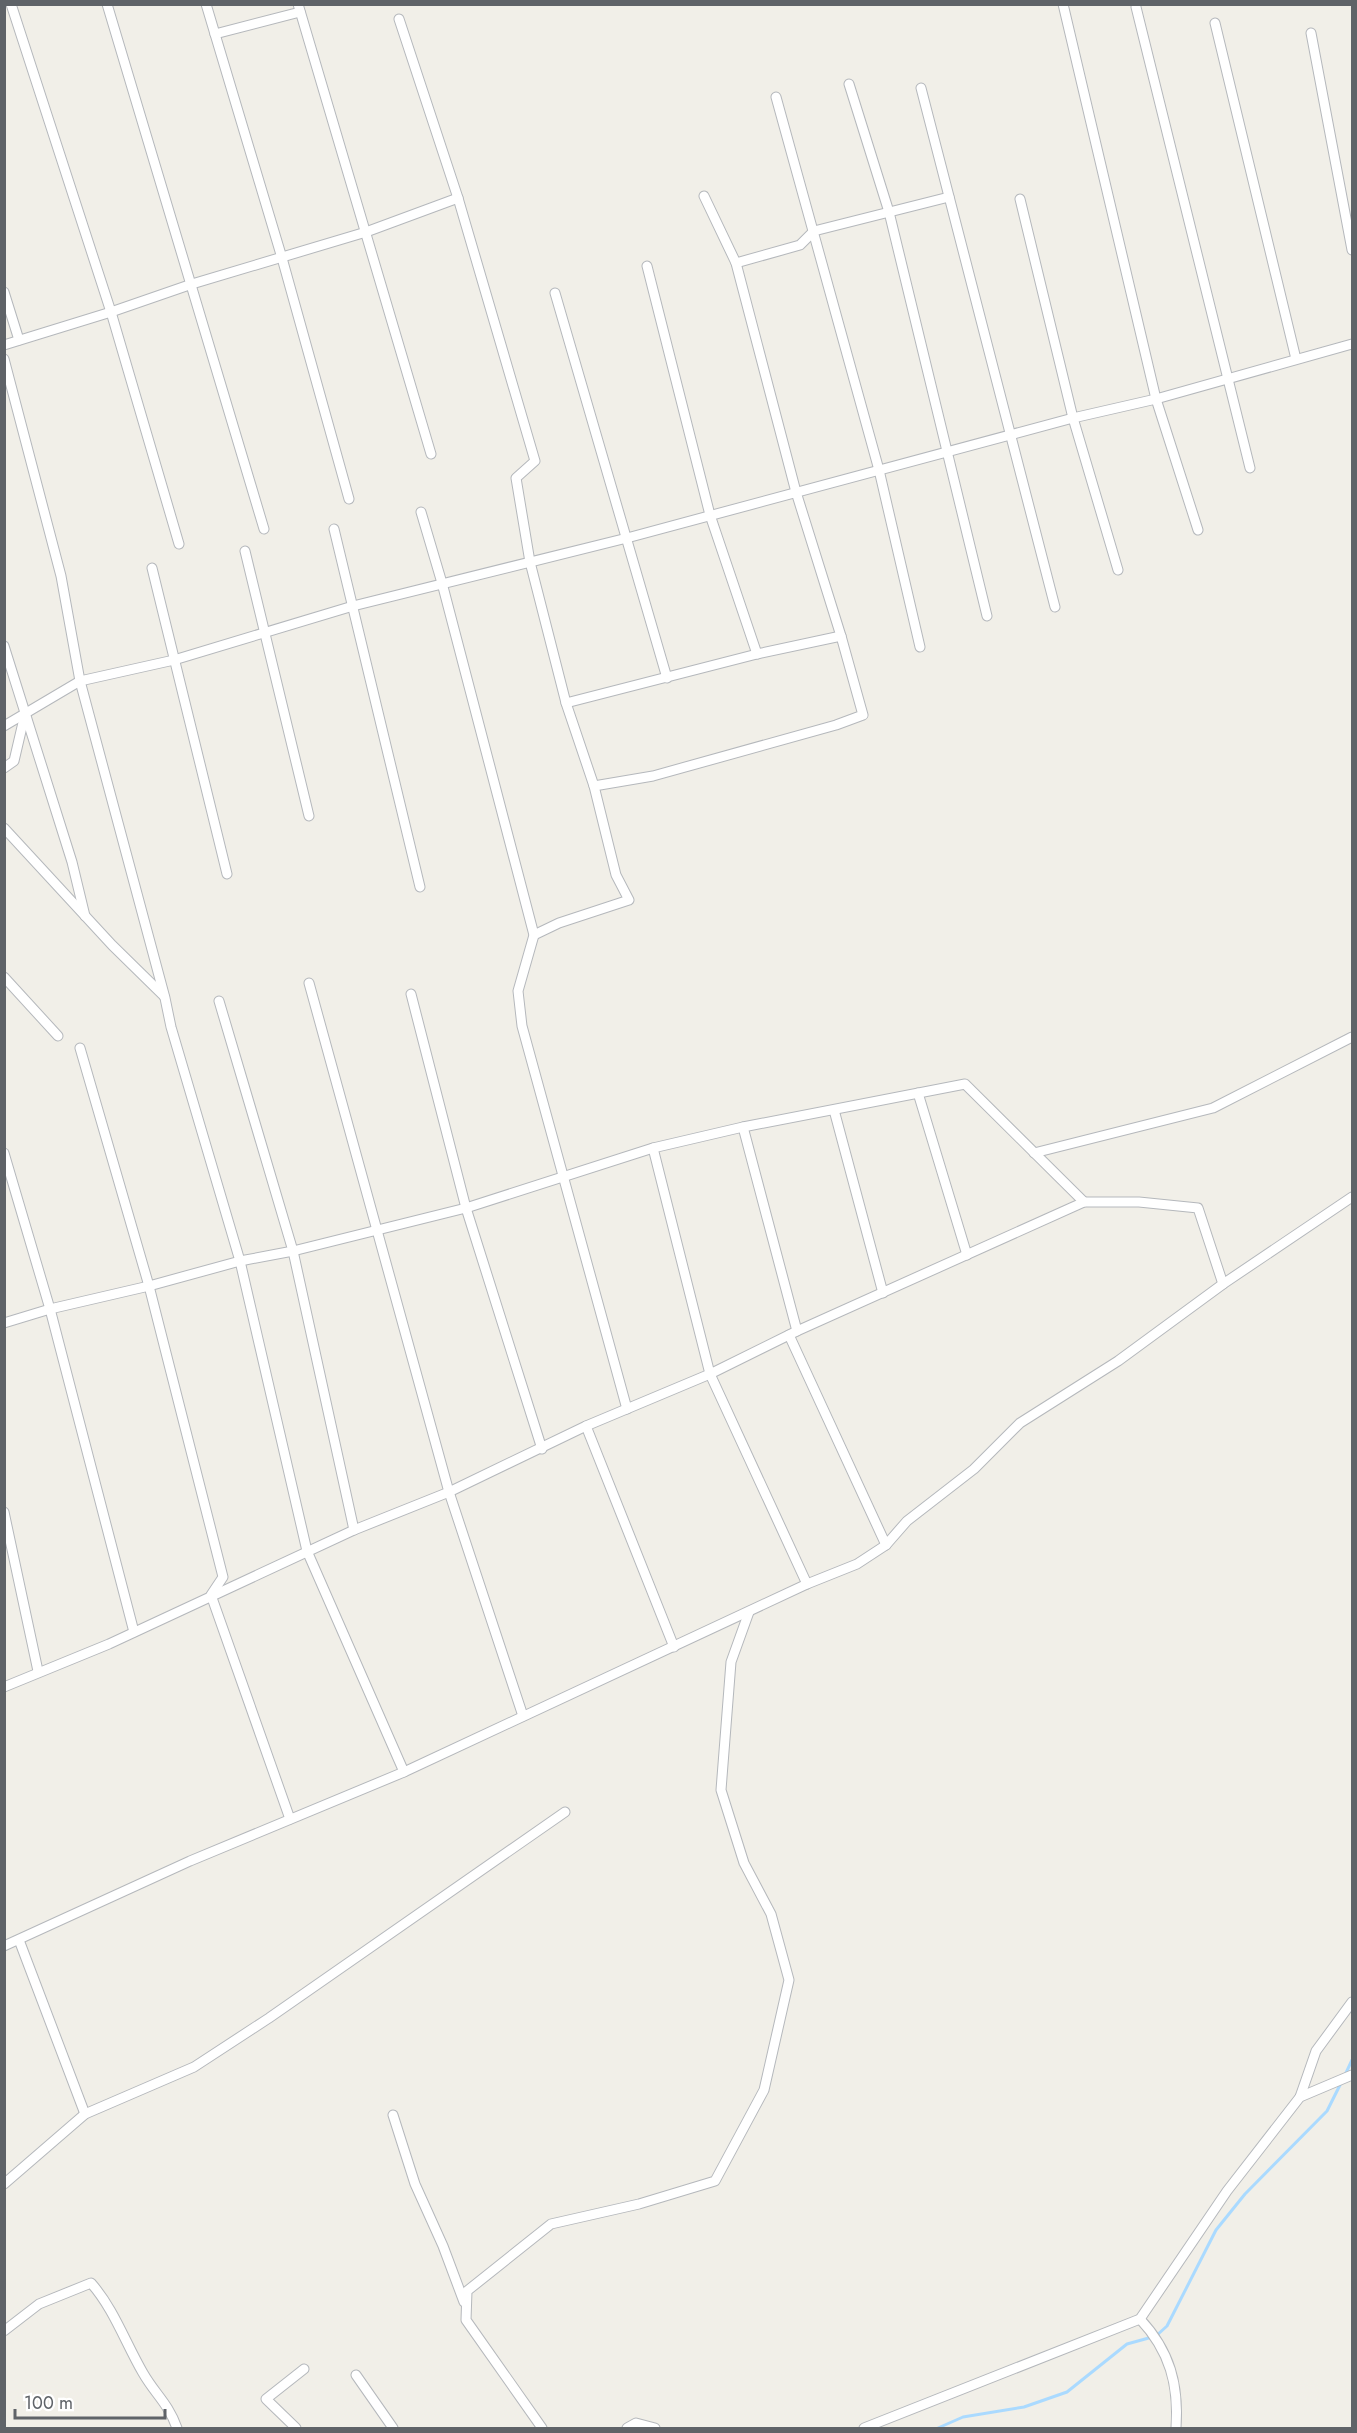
<svg xmlns="http://www.w3.org/2000/svg" width="1357" height="2433" viewBox="0 0 1357 2433" font-family="Jost,sans-serif">
  <style>
    .lines { fill: none; stroke-linecap: round; stroke-linejoin: round }
    .stream { stroke: #aadaff; stroke-width: 3 }
    .minor-casing { stroke: #b5b8bc; stroke-width: 11 }
    .minor { stroke: #fff; stroke-width: 9 }
  </style>
  <rect width="100%" height="100%" fill="#f1efe8"/>
  <g class="lines">
    <!-- stream -->
    <g class="stream">
      <path d="M1345,2075L1352,2060"/>
      <path d="M938,2428L963,2417L1024,2407L1067,2392L1127,2344L1156,2336L1167,2326L1216,2230L1245,2194L1327,2111L1341,2083"/>
    </g>
    <defs>
      <g id="minor">
        <path d="M11,4L111,312L179,544"/>
        <path d="M107,4L264,529"/>
        <path d="M206,4L282,258L349,499"/>
        <path d="M298,4L431,454"/>
        <path d="M1063,4L1156,399L1198,530"/>
        <path d="M1136,7L1250,468"/>
        <path d="M399,19L458,198L535,461L516,478L530,562L566,703L594,786L616,875L629,900L559,923L534,935"/>
        <path d="M1215,23L1296,359"/>
        <path d="M1311,33L1352,250"/>
        <path d="M215,34L300,12"/>
        <path d="M849,84L889,212L987,616"/>
        <path d="M921,88L1055,607"/>
        <path d="M776,97L879,470L920,647"/>
        <path d="M1020,199L1073,418L1118,570"/>
        <path d="M736,263L800,245L814,231L949,197"/>
        <path d="M647,266L710,515L757,654"/>
        <path d="M4,292L19,340"/>
        <path d="M555,293L667,678"/>
        <path d="M4,345L111,312L192,284L366,232L458,198"/>
        <path d="M4,359L61,576L80,681L165,998L171,1027L240,1261L307,1551L404,1772"/>
        <path d="M421,512L442,583L534,935L518,991L522,1026L627,1409"/>
        <path d="M334,529L420,887"/>
        <path d="M245,551L309,816"/>
        <path d="M152,568L227,874"/>
        <path d="M4,646L72,862L85,916"/>
        <path d="M566,703L757,654L841,636"/>
        <path d="M4,726L80,681L174,660L353,606L627,538L1073,418L1156,399L1352,344"/>
        <path d="M4,768L14,761L25,714"/>
        <path d="M594,786L653,776L836,725L863,715L841,636L796,492L736,263L704,196"/>
        <path d="M4,828L112,945L164,996"/>
        <path d="M4,977L58,1036"/>
        <path d="M309,983L449,1492L523,1716"/>
        <path d="M411,994L466,1208L542,1449"/>
        <path d="M219,1001L293,1251L354,1530"/>
        <path d="M80,1048L149,1286L223,1577L211,1595L290,1819"/>
        <path d="M918,1093L967,1255"/>
        <path d="M834,1110L883,1293"/>
        <path d="M743,1127L797,1331"/>
        <path d="M653,1148L710,1374L807,1584"/>
        <path d="M4,1153L50,1309L134,1632"/>
        <path d="M1034,1153L1213,1108L1352,1037"/>
        <path d="M4,1323L50,1309L149,1286L240,1261L293,1251L466,1208L653,1148L743,1127L965,1084L1084,1202"/>
        <path d="M789,1335L886,1545"/>
        <path d="M586,1426L674,1647"/>
        <path d="M4,1512L38,1671"/>
        <path d="M4,1687L109,1644L354,1530L449,1492L586,1426L710,1374L797,1331L1084,1202H1139L1198,1208L1223,1284"/>
        <path d="M19,1940L85,2114"/>
        <path d="M4,1946L190,1861L404,1772L807,1584L857,1564L886,1545L907,1521L974,1469L1020,1423L1118,1361L1223,1284L1352,1197"/>
        <path d="M1300,2097L1316,2051L1352,2002"/>
        <path d="M393,2115L415,2184L443,2246L464,2302"/>
        <path d="M4,2184L85,2114L194,2067L269,2018L565,1812"/>
        <path d="M1140,2319C1170,2351 1179,2385 1176,2428"/>
        <path d="M4,2331L39,2304L91,2283C114,2309 125,2342 143,2373C155,2394 168,2403 177,2428"/>
        <path d="M356,2375L393,2428"/>
        <path d="M296,2428L266,2399L304,2369"/>
        <path d="M542,2428L466,2320L467,2291L551,2224L639,2204L715,2181L764,2090L789,1980L771,1914L744,1863L721,1790L731,1662L749,1612"/>
        <path d="M627,2428L636,2423L655,2428"/>
        <path d="M864,2428L1140,2319L1227,2191L1300,2097L1352,2075"/>
      </g>
    </defs>
    <!-- minor casing -->
    <use href="#minor" class="minor-casing"/>
    <!-- minor -->
    <use href="#minor" class="minor"/>
  </g>
  <!-- border -->
  <rect width="1357" height="2433" fill="none" stroke="#5f6368" stroke-width="12"/>
  <!-- scale -->
  <path d="M15 2409v9h150v-9" fill="none" stroke="#5f6368" stroke-width="3"/>
  <text x="24" y="2409" font-size="18" fill="#5f6368" stroke="#ffffff" stroke-width="4.5" paint-order="stroke">100 m</text>
</svg>
